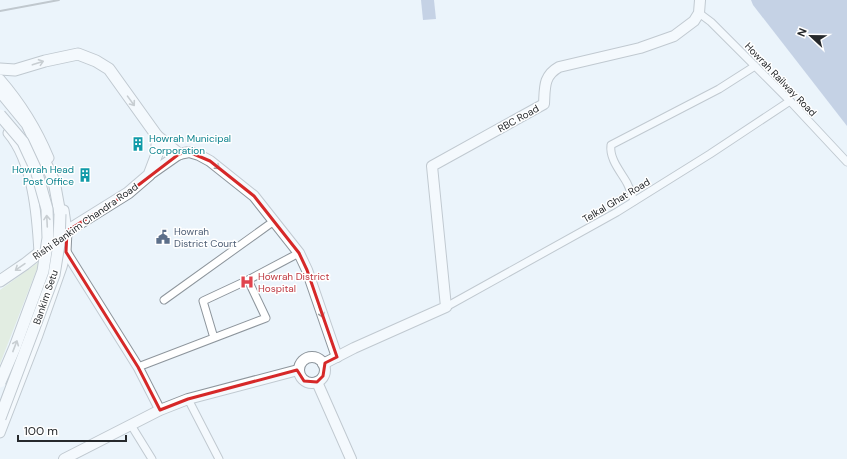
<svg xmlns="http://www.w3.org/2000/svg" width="847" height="459" viewBox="0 0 847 459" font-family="'DM Sans',sans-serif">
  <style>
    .green { fill: #d7e5c4 }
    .water { fill: #98a9ca }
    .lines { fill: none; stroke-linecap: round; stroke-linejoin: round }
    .minor-casing { stroke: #8d959c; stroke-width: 9 }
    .tertiary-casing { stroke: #8d959c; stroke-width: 11 }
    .secondary-casing { stroke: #8d959c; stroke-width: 12 }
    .primary-casing { stroke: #8d959c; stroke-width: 13 }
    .minor { stroke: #fff; stroke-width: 7 }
    .tertiary { stroke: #fff; stroke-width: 9 }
    .secondary { stroke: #fff; stroke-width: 10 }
    .primary { stroke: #fff; stroke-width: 11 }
    .rail { stroke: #8c9297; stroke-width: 2 }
    .primary-bridge-casing { stroke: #8d959c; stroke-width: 13; stroke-linecap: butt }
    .primary-bridge { stroke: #fff; stroke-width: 11 }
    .oneway { stroke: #9d9fa0 }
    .marked { fill: none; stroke: #d62828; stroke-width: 3; stroke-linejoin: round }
    .labels { text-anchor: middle; stroke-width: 3; stroke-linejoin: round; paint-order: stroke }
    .street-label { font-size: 10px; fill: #26292c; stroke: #fff }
    .culture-label { font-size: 10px; fill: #0d838f; stroke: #fff; text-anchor: start }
    .service-label { font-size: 10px; fill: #4e5e75; stroke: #fff; text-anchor: start }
    .health-label { font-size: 10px; fill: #be3a42; stroke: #fff; text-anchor: start }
  </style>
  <rect width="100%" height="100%" fill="#ebf4fb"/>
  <!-- green -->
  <path class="green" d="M40,261L0,364V290Z"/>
  <!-- water -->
  <g class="water">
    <path d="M421,0H434L436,19L423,20Z"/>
    <path d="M751,0H847V126L753,5Z"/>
  </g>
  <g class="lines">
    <defs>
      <g id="minor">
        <path d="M699,13L711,22L790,101L847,162"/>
        <path d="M634,201C632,195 630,189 627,183C621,172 609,159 611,145L719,89L755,66"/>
        <path d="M248,280L299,253"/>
        <path d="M164,300L274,221"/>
        <path d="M446,307L617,212L710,154L790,101"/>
        <path d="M138,367L266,318L248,280L203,301L214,338"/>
        <path d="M188,399L219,459"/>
        <path d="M131,425L152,459"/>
      </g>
      <g id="tertiary">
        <path d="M0,79C20,102 37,129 49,158"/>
        <path d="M8,133C33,162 37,216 39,253L64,252"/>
        <path d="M66,252L138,367L160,410"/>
        <path d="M0,433L38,335L62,267L66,252L67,231L64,210"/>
      </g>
      <g id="secondary">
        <path d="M149,175L179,154L189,152L199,155L210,161L254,196L299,253L307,270L337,357"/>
        <circle cx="312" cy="370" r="13"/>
        <path d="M323,364L354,348L446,307L432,166L544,104C545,88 543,76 559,67L640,48L674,36L694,21L699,13L700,0"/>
        <path d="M317,382L351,459"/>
        <path d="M64,459L160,410L188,399L298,370"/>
      </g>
      <g id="primary">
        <path d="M0,69L15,70L45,61L78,54L96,61L109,69L157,136V154L149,175L128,193L67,231L25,264L0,281"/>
        <path d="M0,91L27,124L54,181L60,214"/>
        <path d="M157,136L179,154"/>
      </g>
    </defs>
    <!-- minor casing -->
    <use href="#minor" class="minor-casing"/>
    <!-- tertiary casing -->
    <use href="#tertiary" class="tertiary-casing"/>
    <!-- secondary casing -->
    <use href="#secondary" class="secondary-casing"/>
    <!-- primary casing -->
    <use href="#primary" class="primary-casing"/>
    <!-- minor -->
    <use href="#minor" class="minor"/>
    <!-- tertiary -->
    <use href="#tertiary" class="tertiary"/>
    <!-- secondary -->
    <use href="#secondary" class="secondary"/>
    <!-- primary -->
    <use href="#primary" class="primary"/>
    <!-- rail -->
    <path class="rail" d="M0,11L59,0"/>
    <defs>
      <g id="primary-bridge">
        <path d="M0,115L23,142L36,170L47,209L48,238L43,271L15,347L0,382"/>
        <path d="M0,418L54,275L59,244L60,214"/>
      </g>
    </defs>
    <!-- primary-bridge casing -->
    <use href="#primary-bridge" class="primary-bridge-casing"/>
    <!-- primary-bridge -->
    <use href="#primary-bridge" class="primary-bridge"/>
  </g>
  <!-- one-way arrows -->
  <defs><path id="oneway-shaft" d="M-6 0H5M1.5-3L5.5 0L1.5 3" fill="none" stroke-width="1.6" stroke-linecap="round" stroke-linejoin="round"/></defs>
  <g class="oneway">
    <use href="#oneway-shaft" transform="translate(38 63) rotate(-18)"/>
    <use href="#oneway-shaft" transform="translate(131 101) rotate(54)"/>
    <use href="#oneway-shaft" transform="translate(215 165) rotate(38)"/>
    <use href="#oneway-shaft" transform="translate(47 221) rotate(-93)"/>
    <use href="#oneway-shaft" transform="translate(20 267) rotate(145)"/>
    <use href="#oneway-shaft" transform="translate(321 312) rotate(71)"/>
    <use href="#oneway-shaft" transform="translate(15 346) rotate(-69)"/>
  </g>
  <!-- marked area -->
  <path d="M0 0H847V459H0ZM189,152L210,161L254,196L299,253L307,270L337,357L325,363L323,376L317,382L304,381L297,370L188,399L160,410L138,367L66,252L67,231L128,193L179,154Z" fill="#ebf4fb" fill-opacity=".55" fill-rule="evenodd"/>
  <path class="marked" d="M189,152L210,161L254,196L299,253L307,270L337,357L325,363L323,376L317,382L304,381L297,370L188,399L160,410L138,367L66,252L67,231L128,193L179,154Z"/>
  <!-- icons -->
  <defs>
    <symbol id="building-bare" viewBox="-9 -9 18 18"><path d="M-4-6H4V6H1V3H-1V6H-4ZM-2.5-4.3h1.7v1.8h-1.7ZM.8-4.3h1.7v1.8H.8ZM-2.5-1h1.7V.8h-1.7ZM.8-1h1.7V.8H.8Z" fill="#0f9aa8" stroke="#fff" stroke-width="2.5" paint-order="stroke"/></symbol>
    <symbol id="civic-bare" viewBox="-9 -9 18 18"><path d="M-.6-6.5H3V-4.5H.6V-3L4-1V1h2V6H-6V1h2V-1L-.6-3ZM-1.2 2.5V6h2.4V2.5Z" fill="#5c6f8a" stroke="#fff" stroke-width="2.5" paint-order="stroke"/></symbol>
    <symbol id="hospital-bare" viewBox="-9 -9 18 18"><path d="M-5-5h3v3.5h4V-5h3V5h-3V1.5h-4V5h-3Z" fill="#e0444e" stroke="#fff" stroke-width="2.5" paint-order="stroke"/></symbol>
  </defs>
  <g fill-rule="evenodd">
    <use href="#building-bare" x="128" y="134" width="20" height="20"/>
    <use href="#building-bare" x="75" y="165" width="20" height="20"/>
    <use href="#civic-bare" x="153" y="227" width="20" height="20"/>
    <use href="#hospital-bare" x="237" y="272" width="20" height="20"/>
  </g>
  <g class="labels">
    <!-- street labels -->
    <g class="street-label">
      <text transform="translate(781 79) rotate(46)" y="4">Howrah Railway Road</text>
      <text transform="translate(518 118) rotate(-29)" y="4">RBC Road</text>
      <text transform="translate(616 200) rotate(-31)" y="4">Telkal Ghat Road</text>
      <text transform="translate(85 221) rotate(-35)" y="4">Rishi Bankim Chandra Road</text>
      <text transform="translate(45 297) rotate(-71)" y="4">Bankim Setu</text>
    </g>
    <!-- culture labels -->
    <g class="culture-label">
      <text x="149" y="142">Howrah Municipal<tspan x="149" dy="12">Corporation</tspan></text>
      <text x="74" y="173" text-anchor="end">Howrah Head<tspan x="74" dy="12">Post Office</tspan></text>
    </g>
    <!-- service labels -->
    <g class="service-label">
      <text x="174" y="235">Howrah<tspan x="174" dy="12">District Court</tspan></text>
    </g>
    <!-- health labels -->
    <g class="health-label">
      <text x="258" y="280">Howrah District<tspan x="258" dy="12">Hospital</tspan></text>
    </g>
  </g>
  <!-- north arrow -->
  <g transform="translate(811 36) rotate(292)" stroke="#ffffff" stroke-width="3" paint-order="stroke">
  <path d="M0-3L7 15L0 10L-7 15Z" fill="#26292c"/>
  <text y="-6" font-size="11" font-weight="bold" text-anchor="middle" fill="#26292c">N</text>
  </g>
  <!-- scale -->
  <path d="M18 435v6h108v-6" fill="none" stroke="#26292c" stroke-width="2"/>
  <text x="24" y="435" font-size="12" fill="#26292c" stroke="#ffffff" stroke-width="3" paint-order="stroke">100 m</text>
</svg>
